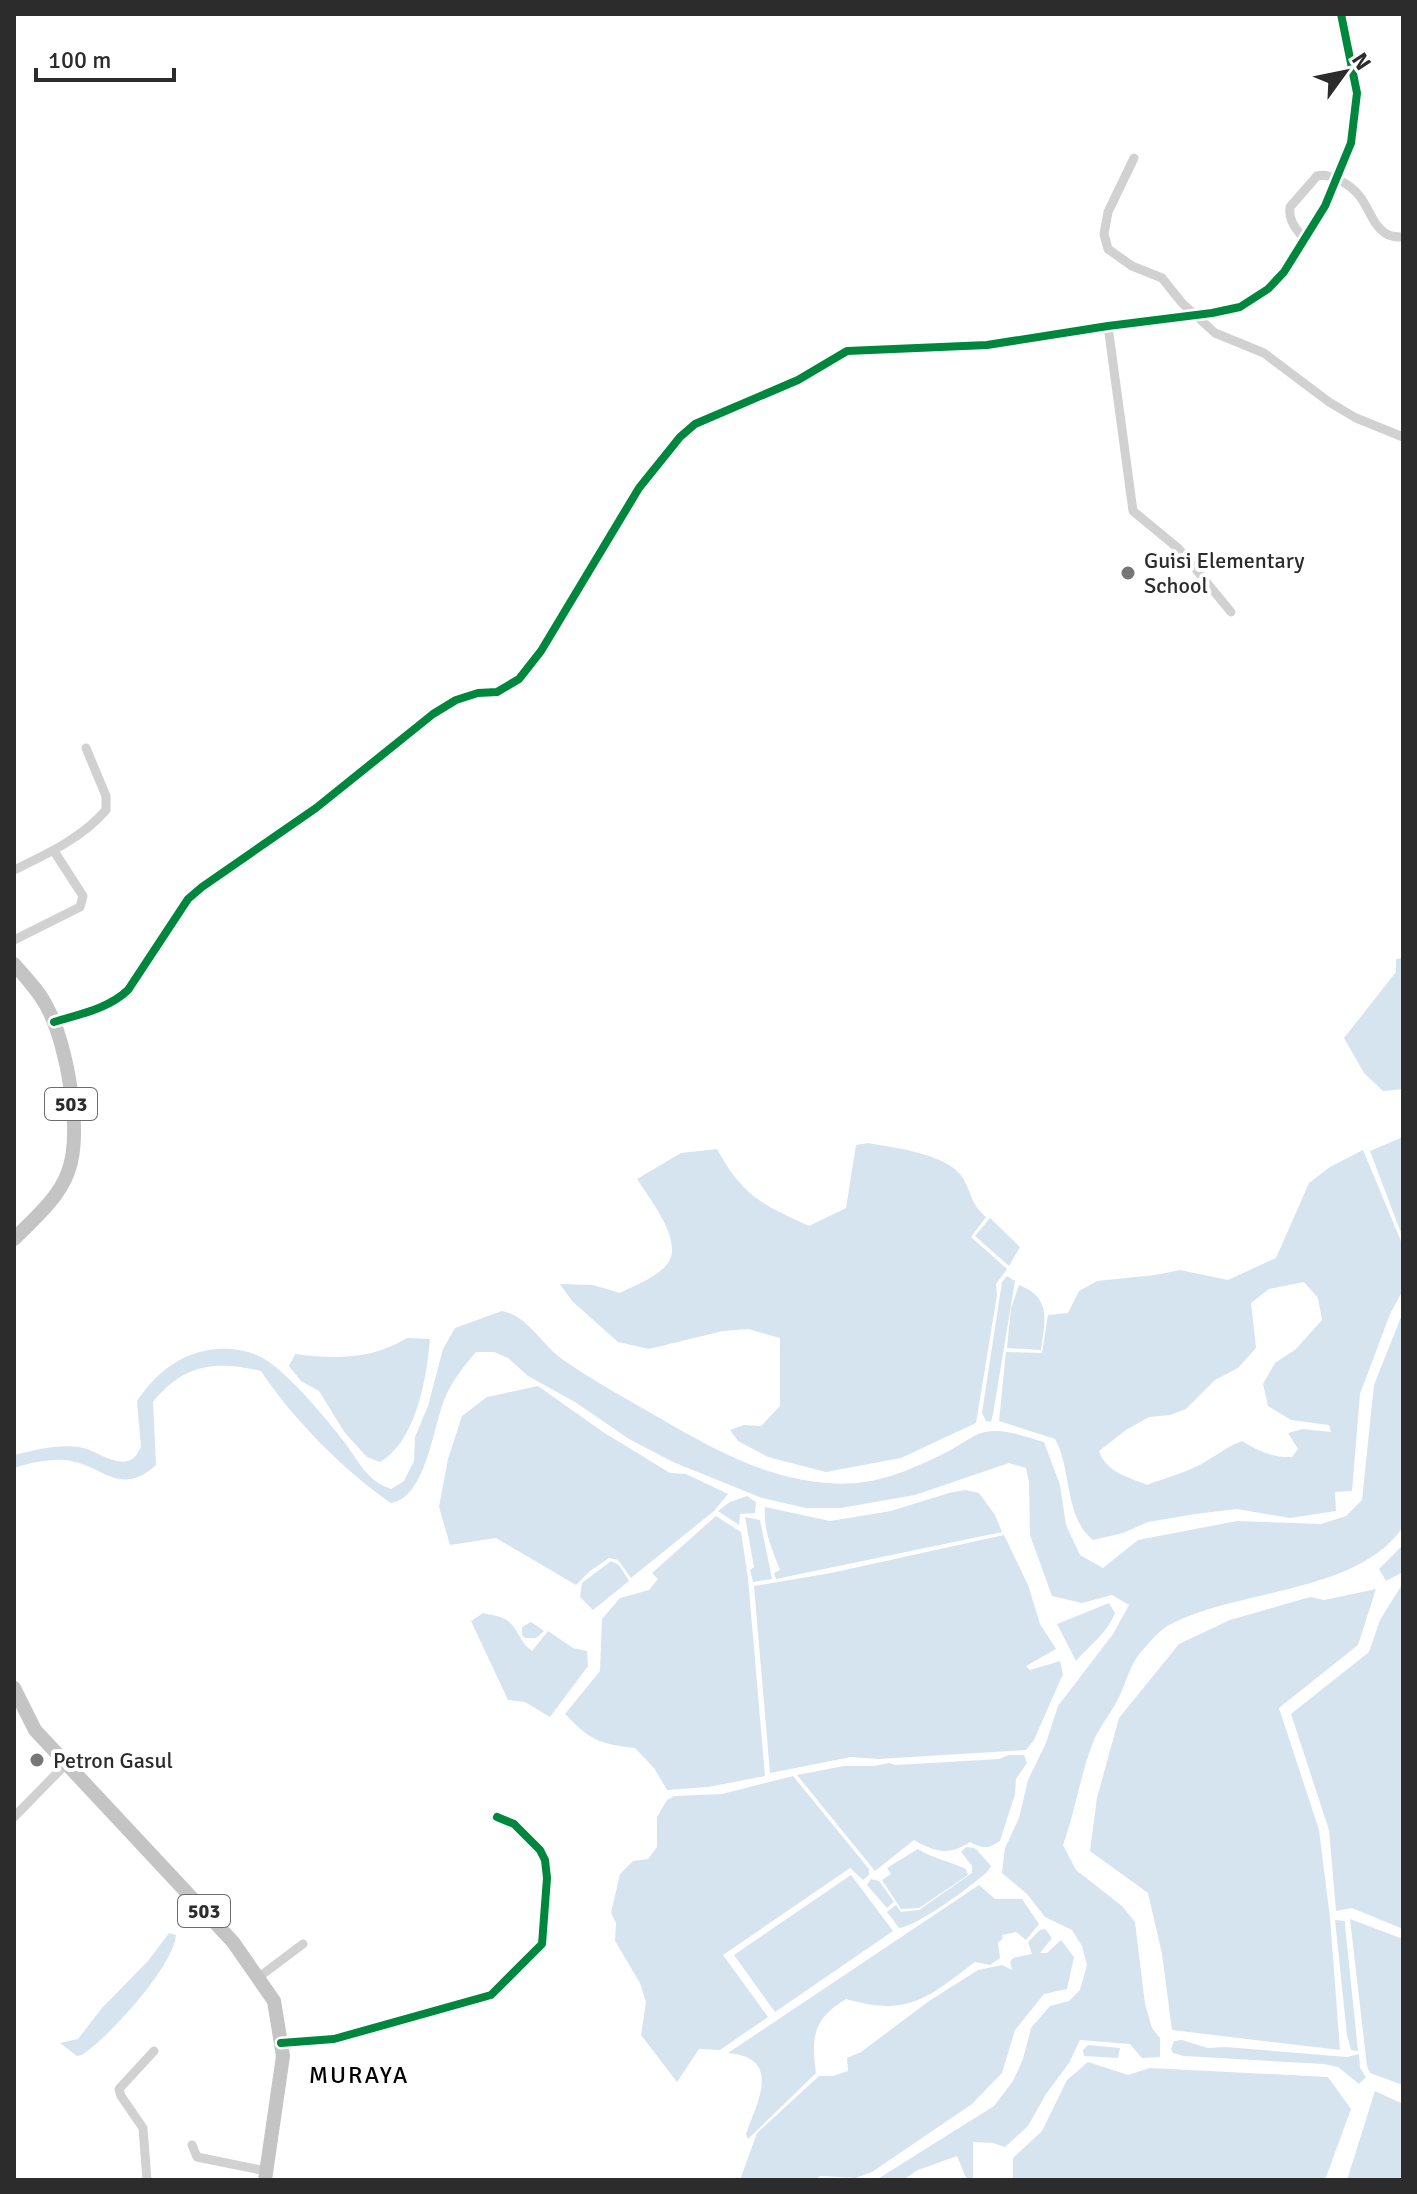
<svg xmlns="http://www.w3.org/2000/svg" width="1417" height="2194" viewBox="0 0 1417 2194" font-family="Signika,sans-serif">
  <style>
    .water { fill: #d6e4f0; fill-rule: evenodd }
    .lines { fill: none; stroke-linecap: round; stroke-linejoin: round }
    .minor { stroke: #d1d1d1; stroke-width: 9 }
    .primary { stroke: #c4c4c4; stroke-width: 14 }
    .cycleway-casing { stroke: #fff; stroke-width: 13 }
    .cycleway { stroke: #00873e; stroke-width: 8 }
    .poi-dot { fill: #767676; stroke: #fff; stroke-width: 3 }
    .labels { text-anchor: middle; stroke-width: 8; stroke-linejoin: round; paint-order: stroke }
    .shield { fill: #fff; stroke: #6b6b6b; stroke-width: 2 }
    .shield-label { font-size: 20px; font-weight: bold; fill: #2c2c2c }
    .poi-label { font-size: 22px; fill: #2c2c2c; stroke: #fff; text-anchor: start }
    .neighbourhood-label { font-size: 24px; letter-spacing: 2px; fill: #000; stroke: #fff }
  </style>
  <rect width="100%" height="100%" fill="#fff"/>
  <!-- water -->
  <g class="water">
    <path d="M1403,958V1089L1383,1091L1364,1073L1344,1038L1396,972V959Z"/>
    <path d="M1403,1137V1238L1370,1151Z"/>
    <path d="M868,1143C895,1148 951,1154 964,1180C973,1196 970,1203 986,1217L971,1237L1007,1269L996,1284L997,1295L976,1423L901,1458L826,1472L768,1457L738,1441L730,1430L744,1425L761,1426L780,1406V1338L748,1329L723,1331L649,1349L618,1342L572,1301L560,1284L593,1285L620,1293C635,1285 658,1277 668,1263C684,1241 649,1198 637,1179L681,1153L717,1149C743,1196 761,1204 809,1226L846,1208L856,1145Z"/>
    <path d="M1363,1150L1403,1246V1290L1390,1314L1360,1394L1352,1491L1335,1492L1336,1511L1290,1518L1237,1509L1195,1514L1148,1522L1123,1533L1093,1540C1064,1517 1072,1469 1055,1439L999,1421L1006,1352L1042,1353L1048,1315L1068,1313L1079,1291L1097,1281L1155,1275L1180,1270L1228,1280L1276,1258L1309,1183L1330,1167ZM1304,1282L1318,1298L1322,1320L1296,1349L1275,1363L1263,1384L1268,1406L1291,1420L1329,1425L1331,1432L1303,1429L1288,1433L1298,1449L1292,1457C1273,1458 1258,1451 1242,1441C1229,1446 1220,1453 1208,1460C1190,1472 1167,1477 1147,1485C1128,1477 1106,1472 1099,1451L1126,1430L1149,1417L1170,1415L1186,1409L1215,1380L1238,1368L1256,1348L1251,1303L1269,1289Z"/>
    <path d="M990,1218L1020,1247L1009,1266L975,1236Z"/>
    <path d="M1007,1276L1015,1281L993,1414L991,1422L986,1421L982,1413L1002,1282Z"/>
    <path d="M1019,1285C1052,1298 1045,1320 1041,1350L1007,1348L1011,1308Z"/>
    <path d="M502,1311C528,1316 541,1344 562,1359C592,1380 625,1398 656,1416C698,1440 742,1466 789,1477C855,1492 888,1481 947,1452C958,1447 973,1434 985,1432C1003,1428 1027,1437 1044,1442L1060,1485L1066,1525L1080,1555L1103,1568L1138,1540L1237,1521L1321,1524L1346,1516L1362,1500L1374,1385L1403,1312V1527C1357,1594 1240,1588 1171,1624C1160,1629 1148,1644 1140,1653C1130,1665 1126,1683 1119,1697C1111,1714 1098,1728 1092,1745C1080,1777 1075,1812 1063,1845L1076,1870L1122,1906L1135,1922L1145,2004L1152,2028L1160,2038V2057L1142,2058L1130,2044L1080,2040L1069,2063L1046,2094L1028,2126L1005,2147L993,2143L973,2142V2180H967L957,2156L918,2170L903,2180H876L994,2106L1013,2081L1023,2059L1031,2028L1050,2006L1069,2001L1080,1990L1087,1965L1082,1946L1072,1930L1045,1917L1027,1894L1002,1873L1005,1848L1019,1818L1028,1780L1046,1743L1058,1706L1113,1634L1129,1605L1112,1595L1082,1603L1052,1596L1030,1535L1029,1482L1026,1468L1009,1463L915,1495L841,1508H806L762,1498L673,1462L629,1439L575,1402L528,1376L508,1358L494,1352H476C464,1366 452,1381 445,1398C433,1426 426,1498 391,1503C345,1472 291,1417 261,1371C216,1360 183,1364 153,1402L156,1465C119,1499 102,1463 64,1460C47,1459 30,1463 14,1468V1455C35,1450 57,1444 79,1447C95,1449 111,1465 128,1461C135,1459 137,1454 141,1447L137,1401C153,1377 175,1357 204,1351C224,1346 252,1349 269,1362C295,1381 325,1417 345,1443C359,1462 367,1481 391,1489L404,1481L414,1461L415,1437L428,1406L443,1349L455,1328Z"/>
    <path d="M407,1338L430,1339C427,1377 416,1442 380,1462L367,1457L345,1433L319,1391L301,1381L289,1366L295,1354C335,1359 371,1360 407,1338Z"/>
    <path d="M538,1386L603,1432L670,1473L686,1474L728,1494L714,1511L631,1578L618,1560L609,1558L590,1571L576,1585L496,1538L450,1545L439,1507L448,1459L462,1416L487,1397Z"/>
    <path d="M965,1490L979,1493L995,1515L1002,1532L776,1579L774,1573L780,1570C772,1549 763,1530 765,1507L830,1521L891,1511L949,1493Z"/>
    <path d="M747,1496L756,1502L755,1513L740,1514L739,1525L718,1511L730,1502Z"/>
    <path d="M716,1516L741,1532L748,1579L765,1776L708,1787L667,1790L654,1768L635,1748C599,1744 590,1740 565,1714L600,1671L602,1619L620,1598L649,1590L658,1579L652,1573Z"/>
    <path d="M745,1517L760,1520L772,1579L753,1582L750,1570L754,1567Z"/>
    <path d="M1004,1535L1028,1585L1040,1624L1056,1649L1026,1666L1030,1670L1060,1661L1063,1674L1034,1740L1026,1750L878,1759L851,1757L770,1773L754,1586L831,1573Z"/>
    <path d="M1403,1545V1572L1386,1581L1379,1569Z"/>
    <path d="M611,1561L619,1565L629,1581L593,1610L580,1597L582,1583Z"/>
    <path d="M1403,1583V1929L1352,1908L1336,1911L1329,1830L1291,1714L1369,1652L1380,1620Z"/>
    <path d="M1376,1589L1358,1645L1279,1708L1319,1830L1330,1918L1340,2050L1172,2030L1162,1954L1148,1893L1090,1851L1097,1798L1119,1718L1179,1644L1230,1620L1310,1597L1324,1600Z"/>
    <path d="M1109,1603L1115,1613C1108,1632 1090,1645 1076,1661L1057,1624Z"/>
    <path d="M483,1613C491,1615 502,1616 508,1621C519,1630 520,1643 532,1651L548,1631L573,1648L587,1651L588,1666L550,1717L525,1702L508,1700L471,1621Z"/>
    <path d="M531,1622L544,1631L536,1638H525L522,1635V1627Z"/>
    <path d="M1009,1755H1024L1027,1763L1016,1779L1015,1794L1000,1841C988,1849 983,1849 970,1842C949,1856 935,1852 914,1840L875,1871L797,1775L844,1766H874L889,1763L896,1765L999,1759Z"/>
    <path d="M793,1776L869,1869V1875L863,1880L850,1868L723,1955L768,2017L720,2050L699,2049L677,2082L641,2035L646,2002L640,1983L615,1941L616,1923L611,1913L620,1874L633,1861L648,1859L657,1847V1817L667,1800L674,1796L722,1794Z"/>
    <path d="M966,1847L975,1848L991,1866L988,1871C973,1885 918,1926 899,1928L887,1912L896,1905L901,1912L919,1910L972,1873V1866L961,1852Z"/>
    <path d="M918,1849C933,1859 950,1861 966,1869L968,1875L919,1908L901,1909L882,1880L891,1874L887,1868Z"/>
    <path d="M851,1875L893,1931L775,2012L734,1955Z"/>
    <path d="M871,1879L879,1881L894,1902L887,1908L867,1885Z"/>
    <path d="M979,1885L995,1899H1022L1039,1924L1026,1940L1016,1932L1002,1935L1003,1938L998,1943L1000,1958L990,1965L975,1962C927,1998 909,2017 846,1999C813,2019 811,2037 816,2073L748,2139L746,2134C757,2102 783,2058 728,2053Z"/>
    <path d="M1350,1919L1403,1939V2085L1370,2073L1367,2066Z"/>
    <path d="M1335,1920L1345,1921V1925L1358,2051L1351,2050L1347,2035Z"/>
    <path d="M1045,1929L1052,1938L1040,1953H1047L1061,1940L1074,1957L1067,1989L1044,1994L1015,2030L1002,2073L972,2104L872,2172L856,2178L820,2176L815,2180H740L757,2133L819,2076H833L848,2071L847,2058L861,2052L929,2001L978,1970L1002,1965L1012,1970L1010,1962L1013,1958L1032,1954L1028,1942L1040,1930Z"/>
    <path d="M169,1933L176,1935C173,1967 109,2037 82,2055L77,2056L60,2043L78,2039L102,2008L148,1961Z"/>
    <path d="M1182,2040L1208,2048L1225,2047L1347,2057L1359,2054L1360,2068L1366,2077L1359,2084L1338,2067L1324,2064L1184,2056L1173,2053L1171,2049L1174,2041Z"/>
    <path d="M1088,2045L1120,2048L1118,2058L1084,2056L1083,2050Z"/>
    <path d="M1088,2062L1128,2075L1150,2068L1328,2077L1351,2109L1325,2180H1013V2158L1042,2131L1067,2080Z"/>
    <path d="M1375,2091L1403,2104V2180H1347Z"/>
  </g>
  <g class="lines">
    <!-- minor -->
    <g class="minor">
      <path d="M1134,158L1108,212L1104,234L1108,249L1132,266L1162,278L1182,303L1215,333L1264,353L1329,402L1356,418L1403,437"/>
      <path d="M1305,240C1297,230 1288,221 1290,207L1317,176C1326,174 1333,177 1341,181C1370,196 1367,221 1385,233C1390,237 1397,237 1403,237"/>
      <path d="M1108,326L1133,511L1179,549L1231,612"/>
      <path d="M14,870C47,854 82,838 106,810V796L86,748"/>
      <path d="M14,940L80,907L83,896L54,851"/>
      <path d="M54,1022C80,1014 108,1009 128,990L188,899L202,887L316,808L433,714L456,700L478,693L497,692L519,679L541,651L639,488L680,437L695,424L798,380L847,351L987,345L1108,326L1212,313L1240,307L1268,289L1284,272L1325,206L1351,143L1357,93L1341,14"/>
      <path d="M14,1817L66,1764"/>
      <path d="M259,1977L303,1944"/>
      <path d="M281,2043L334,2039L491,1995L542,1944L547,1878L545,1860L540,1850L514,1824L497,1817"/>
      <path d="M192,2145L197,2157L266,2171"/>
      <path d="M147,2180L143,2128L121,2096L119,2089L154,2051"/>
    </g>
    <!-- primary -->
    <g class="primary">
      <path d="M14,964C26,978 40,992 48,1009C67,1045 83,1133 68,1172C59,1198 33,1220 14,1239"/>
      <path d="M14,1688L35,1730L233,1942L274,2001L283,2056L265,2180"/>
    </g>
    <defs>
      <g id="cycleway">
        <path d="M54,1022C80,1014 108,1009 128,990L188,899L202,887L316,808L433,714L456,700L478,693L497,692L519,679L541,651L639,488L680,437L695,424L798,380L847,351L987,345L1108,326L1212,313L1240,307L1268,289L1284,272L1325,206L1351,143L1357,93L1341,14"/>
        <path d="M281,2043L334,2039L491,1995L542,1944L547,1878L545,1860L540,1850L514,1824L497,1817"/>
      </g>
    </defs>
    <!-- cycleway casing -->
    <use href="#cycleway" class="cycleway-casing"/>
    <!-- cycleway -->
    <use href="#cycleway" class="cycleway"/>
  </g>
  <!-- markers -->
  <g class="poi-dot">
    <circle cx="1128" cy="573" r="8"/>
    <circle cx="37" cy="1760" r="8"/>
  </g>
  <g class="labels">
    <!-- shield labels -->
    <g class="shield">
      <rect x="45" y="1088" width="52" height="32" rx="6"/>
      <rect x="178" y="1895" width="52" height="32" rx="6"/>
    </g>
    <g class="shield-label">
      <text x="71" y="1111">503</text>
      <text x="204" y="1918">503</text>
    </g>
    <!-- poi labels -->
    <g class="poi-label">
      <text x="1144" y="568">Guisi Elementary<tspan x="1144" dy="25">School</tspan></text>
      <text x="53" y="1768">Petron Gasul</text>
    </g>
    <!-- neighbourhood labels -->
    <g class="neighbourhood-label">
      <text x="359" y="2083">MURAYA</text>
    </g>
  </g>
  <!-- border -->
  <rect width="1417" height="2194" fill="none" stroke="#2c2c2c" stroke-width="32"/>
  <!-- north arrow -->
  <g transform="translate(1345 72) rotate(57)" stroke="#ffffff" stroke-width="6" paint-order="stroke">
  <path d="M0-6L14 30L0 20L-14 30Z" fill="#2c2c2c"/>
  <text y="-12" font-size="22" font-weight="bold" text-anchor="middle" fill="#2c2c2c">N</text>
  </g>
  <!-- scale -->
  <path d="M36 68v12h138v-12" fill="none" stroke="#2c2c2c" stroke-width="4"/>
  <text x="48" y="68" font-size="24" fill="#2c2c2c" stroke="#ffffff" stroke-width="6" paint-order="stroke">100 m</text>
</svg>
